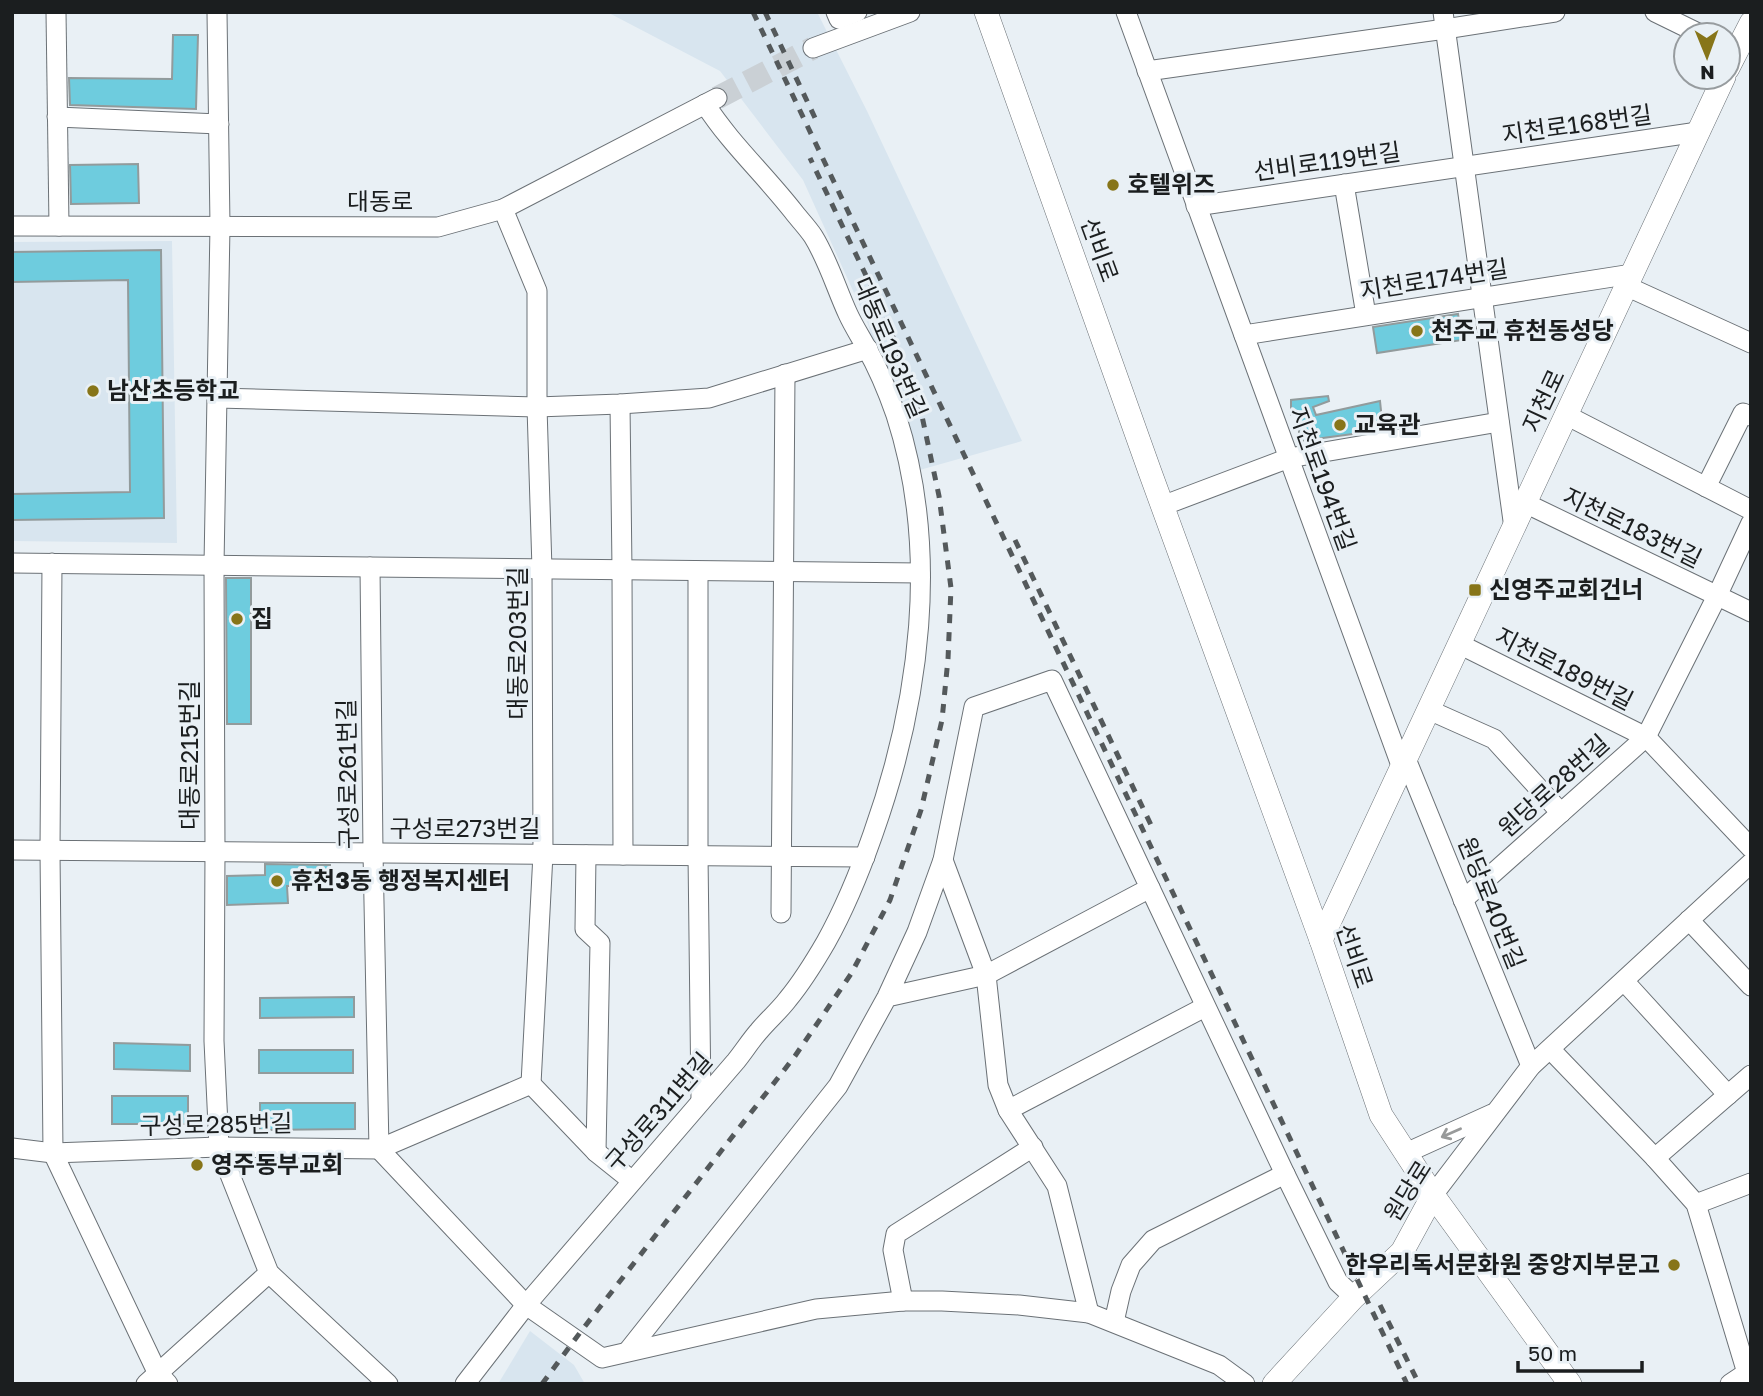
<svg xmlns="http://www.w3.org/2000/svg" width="1763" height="1396" viewBox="0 0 1763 1396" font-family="'Golos Text','Noto Sans KR',sans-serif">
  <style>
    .built { fill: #d8e5ef }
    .building { fill: #6eccde; stroke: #929b9c; stroke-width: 2 }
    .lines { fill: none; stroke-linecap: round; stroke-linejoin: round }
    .major-tunnel { stroke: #cad0d5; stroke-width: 23; stroke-dasharray: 23 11; stroke-linecap: butt }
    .minor-casing { stroke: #6b7176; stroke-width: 21 }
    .major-casing { stroke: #6b7176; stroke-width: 24 }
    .minor { stroke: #fff; stroke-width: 19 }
    .major { stroke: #fff; stroke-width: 23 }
    .rail { stroke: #54595b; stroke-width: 5; stroke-dasharray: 9 9; stroke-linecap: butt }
    .oneway { stroke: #989a9a }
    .poi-dot { fill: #877519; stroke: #e9f0f5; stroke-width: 2.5 }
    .labels { text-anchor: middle; stroke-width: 6; stroke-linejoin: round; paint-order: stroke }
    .street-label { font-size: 24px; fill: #1b1e1f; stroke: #e9f0f5 }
    .poi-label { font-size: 24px; font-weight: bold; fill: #1b1e1f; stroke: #e9f0f5; text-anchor: start }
  </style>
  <rect width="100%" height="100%" fill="#e9f0f5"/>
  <!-- built -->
  <g class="built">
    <path d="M607,12H817L867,111L1022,441L909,473L868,324L803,180L720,71Z"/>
    <path d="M172,241L177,543L12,541V242Z"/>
    <path d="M530,1331L574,1365L585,1384H498Z"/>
  </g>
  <!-- building -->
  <g class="building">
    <path d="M173,35H198L196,109L70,105L69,78L172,79Z"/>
    <path d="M138,164L139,203L71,204L70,165Z"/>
    <path d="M161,250L164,518L12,520V494L130,492L128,280L12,282V252Z"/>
    <path d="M1458,314L1462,340L1377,353L1373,327Z"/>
    <path d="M1328,396L1329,401L1313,407L1316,415L1380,401L1383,430L1300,441L1297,412L1291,414V400Z"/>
    <path d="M226,578H251V724H227Z"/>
    <path d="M265,864L330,865V885L287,886L288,903L227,905V876L265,875Z"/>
    <path d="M354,997V1017L260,1018V998Z"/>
    <path d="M114,1043L190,1045V1071L114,1069Z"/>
    <rect x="259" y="1050" width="94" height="23"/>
    <rect x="112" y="1096" width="76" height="28"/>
    <path d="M260,1103H355V1129L260,1130Z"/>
  </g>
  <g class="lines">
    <!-- major-tunnel -->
    <path class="major-tunnel" d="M717,98L813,48"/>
    <defs>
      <g id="minor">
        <path d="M56,12L59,226"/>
        <path d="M217,12L220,226L214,565L215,852L214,1041L219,1147L269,1273L388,1384"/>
        <path d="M836,12L839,19L857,12"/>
        <path d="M1126,12L1402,768"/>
        <path d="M1443,12L1514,528"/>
        <path d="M1655,12L1702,35"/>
        <path d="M813,48L910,12"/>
        <path d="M1147,71L1445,29L1555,12"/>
        <path d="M57,117L219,124"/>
        <path d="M1344,184L1366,315"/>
        <path d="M1196,206L1698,132"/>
        <path d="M503,209L537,291V407L542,569L543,854L531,1084"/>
        <path d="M12,226L438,227L503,209L717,98"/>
        <path d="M1626,286L1751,343"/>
        <path d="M1244,335L1632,274"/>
        <path d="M217,398L537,407L620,404L709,398L868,349"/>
        <path d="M620,404L622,570L623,855"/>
        <path d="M1566,415L1751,510"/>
        <path d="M1706,487L1743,413L1751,416"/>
        <path d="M1525,503L1751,612"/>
        <path d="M1162,506L1289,458L1499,422"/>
        <path d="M12,563L920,573"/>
        <path d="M52,563L50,851L53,1153L157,1372L168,1384"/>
        <path d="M370,567L373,853L379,1149L526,1305L602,1358L816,1309L903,1301H942L1019,1305L1089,1313L1219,1365L1245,1384"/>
        <path d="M698,571V855L701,1100"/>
        <path d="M1459,644L1646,737L1751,848"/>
        <path d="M1429,710L1494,739L1561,813"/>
        <path d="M1406,759L1531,1066"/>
        <path d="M12,850L865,857"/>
        <path d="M586,855L585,929L600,943L596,1152"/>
        <path d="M943,860L986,975L998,1085L1008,1110L1205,1007"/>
        <path d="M1150,888L1285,1174L1338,1282L1354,1297"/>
        <path d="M1463,900L1646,737L1717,596L1751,523"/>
        <path d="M781,913L785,374"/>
        <path d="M1689,920L1751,986"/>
        <path d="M1624,981L1728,1095"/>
        <path d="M1550,1049L1655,1158L1696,1204L1747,1373"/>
        <path d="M531,1084L596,1152L631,1180"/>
        <path d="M1008,1110L1057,1186L1089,1313"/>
        <path d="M12,1148L53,1153L219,1147L379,1149L531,1084"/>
        <path d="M1406,1153L1492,1114"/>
        <path d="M1655,1158L1751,1075"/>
        <path d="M1433,1195L1531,1066L1751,863"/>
        <path d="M1696,1204L1751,1183"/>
        <path d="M903,1301L893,1250L896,1234L1033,1147"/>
        <path d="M1114,1322L1121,1291L1131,1265L1153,1240L1285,1174"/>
        <path d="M628,1351L838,1086L887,997L917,932L943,860L974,707L1052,680L1150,888L986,975L887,997"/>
        <path d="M146,1384L269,1273"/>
        <path d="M465,1384L526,1305L736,1061C744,1051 751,1040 759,1031C768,1020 779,1011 788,999C802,982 815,961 826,942C845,908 860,871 873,834C920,702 940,551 896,415C888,392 878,368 866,347C860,336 853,325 848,314C836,288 828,260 813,236C807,227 799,219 793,211C764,174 730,143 705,104"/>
        <path d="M1730,1384L1751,1370"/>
      </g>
      <g id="major">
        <path d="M986,12L1150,472L1321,940L1381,1115L1433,1195L1570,1384"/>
        <path d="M1728,68L1751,23"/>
        <path d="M1321,940L1724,77"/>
        <path d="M1274,1384L1354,1297L1402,1252L1433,1195"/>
      </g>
    </defs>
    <!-- minor casing -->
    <use href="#minor" class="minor-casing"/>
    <!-- major casing -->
    <use href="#major" class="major-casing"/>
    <!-- minor -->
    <use href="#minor" class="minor"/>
    <!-- major -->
    <use href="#major" class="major"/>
    <!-- rail -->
    <g class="rail">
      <path d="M753,12L1407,1384"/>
      <path d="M765,12L816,120"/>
      <path d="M1015,540L1151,825"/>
      <path d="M1380,1305L1419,1384"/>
      <path d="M542,1384L582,1330L795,1056L851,974L890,900L921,810L942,720L948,659L951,588L939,496L922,416L898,350L881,307L810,158"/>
    </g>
  </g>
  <!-- one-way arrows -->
  <defs><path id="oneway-shaft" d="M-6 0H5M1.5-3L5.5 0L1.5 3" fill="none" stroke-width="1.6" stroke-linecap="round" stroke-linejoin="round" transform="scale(1.75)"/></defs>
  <use class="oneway" href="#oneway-shaft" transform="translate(1451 1133) rotate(156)"/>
  <!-- markers -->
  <g class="poi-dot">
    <circle cx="1113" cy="185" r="7"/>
    <circle cx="1417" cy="331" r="7"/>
    <circle cx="93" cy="391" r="7"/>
    <circle cx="1340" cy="425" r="7"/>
    <rect x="1468" y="583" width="14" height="14" rx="3.5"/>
    <circle cx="237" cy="619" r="7"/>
    <circle cx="277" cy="881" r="7"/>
    <circle cx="197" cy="1165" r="7"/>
    <circle cx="1674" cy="1265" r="7"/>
  </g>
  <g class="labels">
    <!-- street labels -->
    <g class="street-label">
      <text transform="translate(1577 125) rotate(-8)" y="8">지천로168번길</text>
      <text transform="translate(1327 162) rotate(-8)" y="8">선비로119번길</text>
      <text x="380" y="210">대동로</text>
      <text transform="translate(1099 250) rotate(70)" y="8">선비로</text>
      <text transform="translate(1434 280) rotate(-9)" y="8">지천로174번길</text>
      <text transform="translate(890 348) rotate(67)" y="8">대동로193번길</text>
      <text transform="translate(1544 401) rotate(-65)" y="8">지천로</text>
      <text transform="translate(1322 479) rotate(70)" y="8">지천로194번길</text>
      <text transform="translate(1632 528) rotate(26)" y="8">지천로183번길</text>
      <text transform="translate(518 643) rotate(-90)" y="8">대동로203번길</text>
      <text transform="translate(1564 669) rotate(27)" y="8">지천로189번길</text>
      <text transform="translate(190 755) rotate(-90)" y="8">대동로215번길</text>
      <text transform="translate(348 774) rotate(-91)" y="8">구성로261번길</text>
      <text transform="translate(1554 786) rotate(-42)" y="8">원당로28번길</text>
      <text x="465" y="837">구성로273번길</text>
      <text transform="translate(1491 903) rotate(68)" y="8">원당로40번길</text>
      <text transform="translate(1354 956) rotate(71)" y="8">선비로</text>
      <text transform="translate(659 1112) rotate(-49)" y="8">구성로311번길</text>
      <text transform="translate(216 1125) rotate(-1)" y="8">구성로285번길</text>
      <text transform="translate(1408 1191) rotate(-58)" y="8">원당로</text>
    </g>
    <!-- poi labels -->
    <g class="poi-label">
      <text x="1127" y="193">호텔위즈</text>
      <text x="1431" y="339">천주교 휴천동성당</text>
      <text x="107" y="399">남산초등학교</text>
      <text x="1354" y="433">교육관</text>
      <text x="1489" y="598">신영주교회건너</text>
      <text x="251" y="627">집</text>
      <text x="291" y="889">휴천3동 행정복지센터</text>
      <text x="211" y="1173">영주동부교회</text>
      <text x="1660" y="1273" text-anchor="end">한우리독서문화원 중앙지부문고</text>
    </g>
  </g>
  <!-- border -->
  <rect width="1763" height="1396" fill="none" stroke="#1b1e1f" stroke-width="28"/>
  <!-- north arrow -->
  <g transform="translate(1707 56) rotate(179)"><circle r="33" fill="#e9f0f5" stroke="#979c9f" stroke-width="2"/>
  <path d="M0-5L12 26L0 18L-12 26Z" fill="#877519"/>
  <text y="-10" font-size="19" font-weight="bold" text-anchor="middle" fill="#1b1e1f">N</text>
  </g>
  <!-- scale -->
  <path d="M1518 1361v10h124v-10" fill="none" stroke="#1b1e1f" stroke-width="3.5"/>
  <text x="1528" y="1361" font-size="21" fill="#1b1e1f" stroke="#e9f0f5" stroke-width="5" paint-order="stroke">50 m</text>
</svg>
